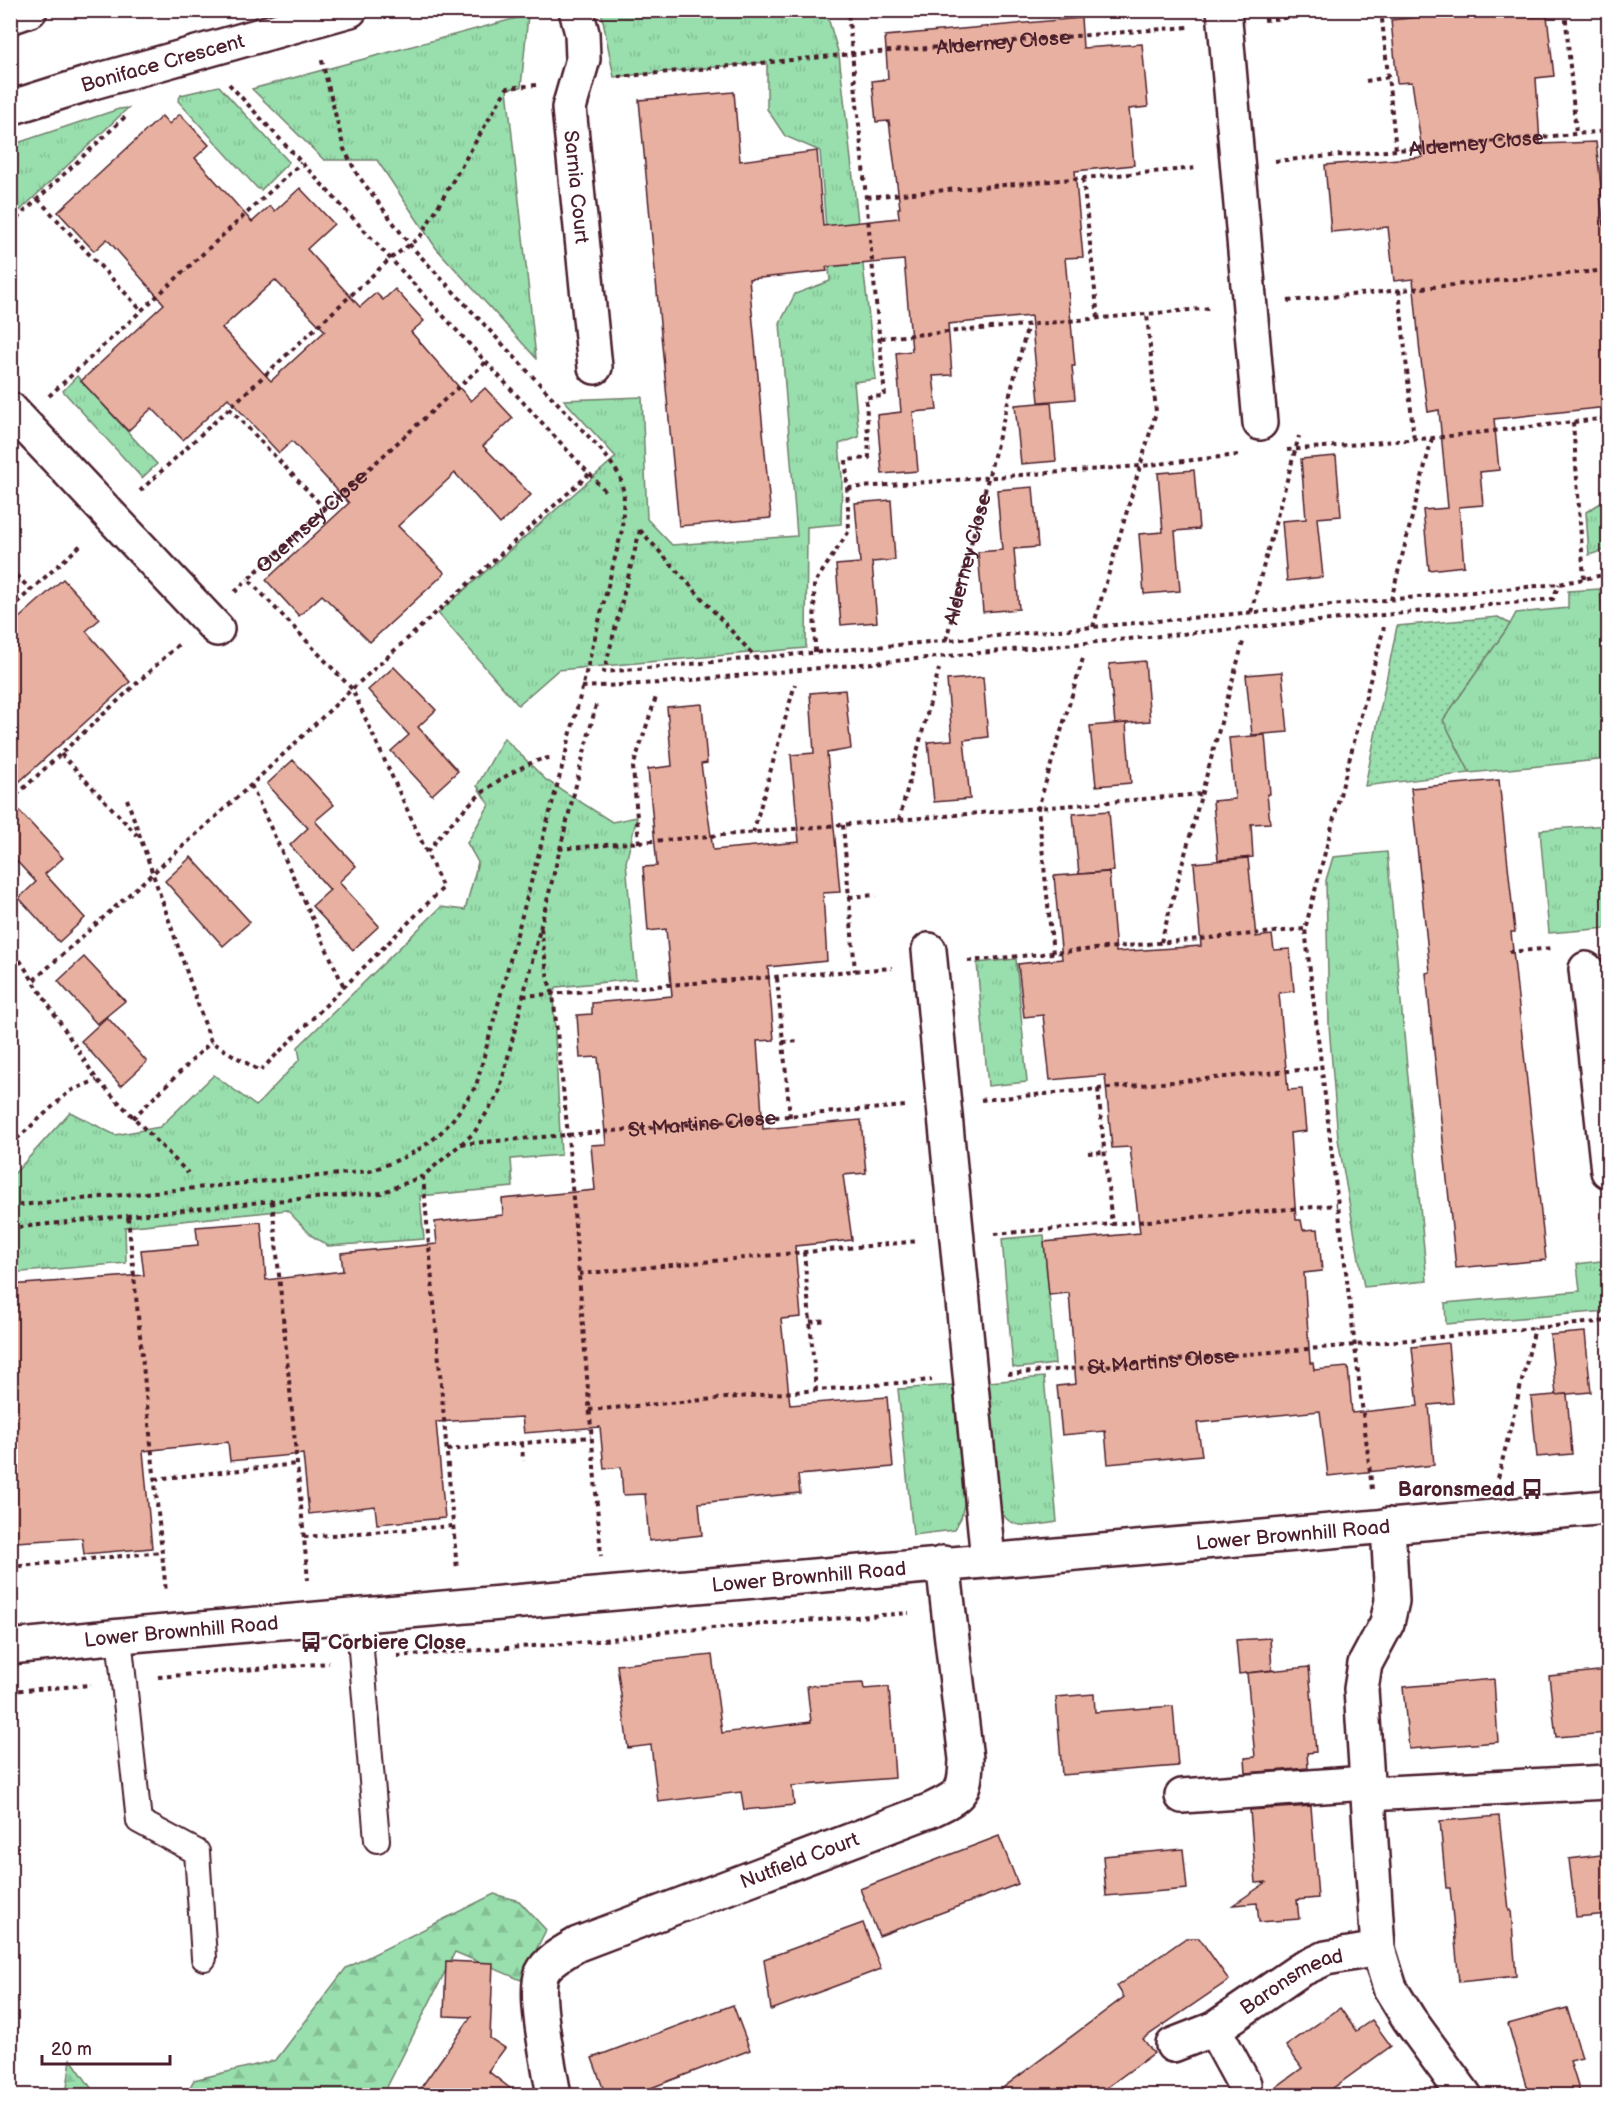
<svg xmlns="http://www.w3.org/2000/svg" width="1619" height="2106" viewBox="0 0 1619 2106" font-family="'Balsamiq Sans',sans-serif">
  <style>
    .grass { fill: url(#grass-tufts); stroke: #717f6c; stroke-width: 1.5 }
    .forest { fill: url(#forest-firs); stroke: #717f6c; stroke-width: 1.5 }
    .park { fill: url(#park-dots); stroke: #717f6c; stroke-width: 1.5 }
    .building { fill: #e8b0a0; stroke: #4a1f2b; stroke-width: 1.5; fill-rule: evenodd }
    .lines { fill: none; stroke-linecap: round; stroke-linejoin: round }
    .service-casing { stroke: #4a1f2b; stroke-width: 28 }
    .minor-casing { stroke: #4a1f2b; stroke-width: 38 }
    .tertiary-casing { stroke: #4a1f2b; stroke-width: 38 }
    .path { stroke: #4a1f2b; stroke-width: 4; stroke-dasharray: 4.5 4.5; stroke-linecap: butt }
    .service { stroke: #fff; stroke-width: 24 }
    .minor { stroke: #fff; stroke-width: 33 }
    .tertiary { stroke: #fff; stroke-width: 33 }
    .labels { text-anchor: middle; stroke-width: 4.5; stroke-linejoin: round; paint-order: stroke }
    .street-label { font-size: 20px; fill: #4a1f2b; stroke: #fff }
    .poi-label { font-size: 20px; font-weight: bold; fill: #4a1f2b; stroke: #fff; text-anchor: end }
  </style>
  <defs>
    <pattern id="grass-tufts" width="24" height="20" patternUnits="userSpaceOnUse" patternTransform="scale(1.5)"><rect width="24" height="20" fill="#98dfad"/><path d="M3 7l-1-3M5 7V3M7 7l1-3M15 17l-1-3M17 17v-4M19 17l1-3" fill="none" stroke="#84bf95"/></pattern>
    <pattern id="forest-firs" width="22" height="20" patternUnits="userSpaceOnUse" patternTransform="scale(1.5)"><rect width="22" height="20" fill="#98dfad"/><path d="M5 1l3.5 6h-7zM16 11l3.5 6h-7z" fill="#84bf95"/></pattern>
    <pattern id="park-dots" width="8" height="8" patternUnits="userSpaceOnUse" patternTransform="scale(1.5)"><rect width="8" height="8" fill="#98dfad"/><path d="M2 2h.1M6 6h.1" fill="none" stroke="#84bf95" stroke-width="1.8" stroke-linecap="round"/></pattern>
  </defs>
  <rect width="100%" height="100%" fill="#fff"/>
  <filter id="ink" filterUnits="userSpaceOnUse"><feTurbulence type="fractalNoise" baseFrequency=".0167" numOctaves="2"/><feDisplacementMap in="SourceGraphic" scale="12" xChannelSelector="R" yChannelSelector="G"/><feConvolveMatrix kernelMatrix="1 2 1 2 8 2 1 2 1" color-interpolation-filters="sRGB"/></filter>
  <g filter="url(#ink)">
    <!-- grass -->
    <g class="grass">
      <path d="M630,10L826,11L839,55L876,379L854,382L859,437L839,444L842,477L841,524L807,527L806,648L558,670L518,705L438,613L616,457L564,400L642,397L647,519L672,545L797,536L780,323L795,294L830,281L820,151L785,136L767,109V62L614,77L601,11H618L624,13Z"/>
      <path d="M528,15L521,87L507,89L536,358L436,248L377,160H324L252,89Z"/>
      <path d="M219,86L289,162L261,190L257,188L178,101L181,95Z"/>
      <path d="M128,108L11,219V145L119,109Z"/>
      <path d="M77,376L157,464L142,478L63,391Z"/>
      <path d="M1608,500V549L1589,555L1586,512L1604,501Z"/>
      <path d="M1600,589L1608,684V759L1470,773L1443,720L1510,624L1516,613L1568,608V591Z"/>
      <path d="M504,738L546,780L612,822L637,817L626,862L636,979L557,987L553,994L561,1155L511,1159L513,1187L420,1196L424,1239L328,1246L312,1236L287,1210L125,1227L126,1263L11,1273V1174L15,1173L70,1112L115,1135L160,1127L214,1075L256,1106L300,1059L298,1047L441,907L465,910L478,862L467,843L489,805L477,786Z"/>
      <path d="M1608,825V928L1549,933L1540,830Z"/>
      <path d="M1387,852L1427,1281L1364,1287L1338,1139L1329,1025L1326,880L1333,857Z"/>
      <path d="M1016,959L1027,1082L988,1086L977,963Z"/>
      <path d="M1044,1235L1055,1364L1018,1368L1013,1367L1002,1239Z"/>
      <path d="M1608,1260V1311L1446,1324L1445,1303L1580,1291L1577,1264Z"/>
      <path d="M1044,1377L1057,1522C1041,1524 1012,1532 1003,1514C1001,1509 1000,1503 999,1499L989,1382Z"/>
      <path d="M953,1385L964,1504L961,1518L954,1530L913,1535L898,1389Z"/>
    </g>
    <!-- forest -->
    <g class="forest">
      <path d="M494,1894L519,1901L546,1930L521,1980L455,1952L383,2095L185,2096L194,2080L276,2060L346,1968Z"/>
      <path d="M71,2059L96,2095H66Z"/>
    </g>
    <!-- park -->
    <path class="park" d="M1498,617L1510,624L1443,720L1470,773L1365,786L1397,626Z"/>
    <!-- building -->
    <g class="building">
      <path d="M1487,10H1531L1532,17L1547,16L1554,76L1536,78L1540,144L1596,142L1602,195H1600L1608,258V407L1494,419L1499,470L1480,472L1483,505L1459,507L1464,566L1429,570L1423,510L1448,508L1439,410L1428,412L1420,353L1413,279L1394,281L1388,227L1331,232L1325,165L1423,157L1412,82L1397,83L1391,20Z"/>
      <path d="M1081,18L1083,48L1142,44L1148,107L1129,109L1134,165L1075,171L1083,257L1065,258L1075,366H1072L1075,399L1039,402L1031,316L948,324L952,375L933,376L937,410L913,412L918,471L882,474L877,415L901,412L896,353L912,351L904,260L826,267L827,271L749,279L771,518L679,526L639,100L734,92L740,161L817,151L823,226L899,218L898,208H900L889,121L876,122L872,81L888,79L885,36Z"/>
      <path d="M180,114L209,145L195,158L252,222L270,206L275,211L300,188L334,224L307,249L360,307L376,293L383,300L395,289L424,321L411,332L471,401L485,388L513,418L483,446L531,495L500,524L455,473L398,526L445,573L370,642L322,595L299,616L266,580L349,503L292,441L279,453L228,398L183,440L152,408L128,431L81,381L164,304L107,239L94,251L58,212L162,116L169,124ZM275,280L325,331L271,381L222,328Z"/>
      <path d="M1051,402L1056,461L1021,464L1015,405Z"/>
      <path d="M1336,456L1341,516L1317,518L1323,577L1287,581L1282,521L1306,519L1301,459Z"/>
      <path d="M1194,470L1199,529L1175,531L1180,591L1144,594L1139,534L1163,532L1158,473Z"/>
      <path d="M1033,487L1038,547L1014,549L1019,609L983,612L978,552L1002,550L997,490Z"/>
      <path d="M891,500L895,560L872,562L877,622L841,625L836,565L860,563L855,503Z"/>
      <path d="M63,579L100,619L86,631L130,682L10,790V626Z"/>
      <path d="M1145,661L1150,721L1115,724L1109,664Z"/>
      <path d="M394,667L436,710L418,727L458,771L432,795L391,751L409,735L368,690Z"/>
      <path d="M1282,672L1288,732L1252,735L1246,675Z"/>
      <path d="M983,677L988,737L964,740L970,799L934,802L928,742L952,740L947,680Z"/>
      <path d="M845,690L851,749L827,753L840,892L823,893L827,961L768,967L774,1040L757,1041L763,1129L861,1120L866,1173L843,1175L852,1240L795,1246L801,1317L781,1319L790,1405L887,1397L893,1467L798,1475L800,1493L699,1503L702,1535L649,1541L645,1494L623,1495L621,1467L604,1469L600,1427L524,1433L522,1417L436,1422L445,1518L377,1524L375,1506L309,1514L303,1454L230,1461L228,1442L143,1451L152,1548L84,1554L82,1538L16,1542L10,1487V1285L144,1275L141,1250L198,1245L196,1227L261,1222L266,1280L343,1271L341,1253L437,1244L435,1222L503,1215L502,1199L595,1190L591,1145L606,1144L598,1057L580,1058L577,1015L592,1014V1003L672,996L666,929L648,931L643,867L657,866L648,769L672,766L667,707L702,704L707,763L701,764L713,850L799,842L791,755L814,753L810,693Z"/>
      <path d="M1126,723L1131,783L1096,786L1090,726Z"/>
      <path d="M1265,735L1270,794H1267L1270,823L1251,824L1253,857L1218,860L1213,801L1235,799L1229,738Z"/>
      <path d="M293,760L334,805L315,821L356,866L339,882L379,926L353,950L312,906L330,890L290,845L308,828L267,784Z"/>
      <path d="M1499,780L1515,932H1511L1546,1260L1456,1268L1426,973L1430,972L1411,788Z"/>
      <path d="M10,801L63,858L45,874L85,918L59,942L19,898L36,882L10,854Z"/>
      <path d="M1109,811L1114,871L1079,874L1073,814Z"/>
      <path d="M191,857L250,922L223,946L165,881Z"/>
      <path d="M1248,858L1256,937L1272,935L1274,950L1290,949L1294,991L1279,993L1288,1090L1302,1089L1306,1131L1290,1133L1296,1220H1301L1303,1230L1318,1229L1322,1271L1304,1273L1310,1363H1313L1314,1370L1348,1367L1352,1413L1418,1406L1412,1347L1448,1343L1453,1403L1429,1405L1434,1465L1328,1476L1320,1411L1197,1423L1202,1455L1108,1464L1105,1431L1062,1435L1057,1386L1076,1384L1069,1293L1049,1295L1044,1242L1140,1233L1130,1147L1112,1148L1105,1075L1050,1080L1043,1015L1024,1017L1018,964L1062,959L1054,876L1109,872L1116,952L1201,946L1194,863Z"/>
      <path d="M84,957L125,1001L97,1024L58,981Z"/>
      <path d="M107,1017L147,1062L121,1086L81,1041Z"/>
      <path d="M1585,1332L1591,1392L1556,1395L1550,1335Z"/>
      <path d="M1567,1394L1572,1454L1537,1457L1531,1397Z"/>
      <path d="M1270,1638L1272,1670L1239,1674L1236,1640Z"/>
      <path d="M712,1655L722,1733L811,1722L807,1686L863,1683L864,1689L889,1687L895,1778L792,1786L794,1805L744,1810L741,1792L658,1802L651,1745L628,1748L617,1665Z"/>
      <path d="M1309,1667L1316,1752L1307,1753L1308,1768L1246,1773L1245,1758L1255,1757L1247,1673Z"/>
      <path d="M1608,1670V1733L1556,1737L1549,1676Z"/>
      <path d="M1494,1679L1498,1742L1409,1749L1403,1687Z"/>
      <path d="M1094,1694L1095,1712L1173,1706L1178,1766L1062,1775L1056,1697Z"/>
      <path d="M1311,1806L1318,1898L1297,1900L1299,1919L1259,1922L1257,1903L1233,1905L1267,1882L1256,1883L1250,1810Z"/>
      <path d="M1499,1816L1509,1910H1511L1516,1976L1459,1982L1450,1888H1446L1440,1821Z"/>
      <path d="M999,1836L1018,1884L879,1936L860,1889Z"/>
      <path d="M1183,1849L1187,1889L1106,1896L1103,1856Z"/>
      <path d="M1608,1854V1914L1576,1917L1569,1859Z"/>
      <path d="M863,1923L881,1969L771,2010L764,1959Z"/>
      <path d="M1186,1938H1199L1229,1980L1143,2039L1154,2053L1095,2096H992L1124,1997L1117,1986Z"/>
      <path d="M446,1961L493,1963L490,2038L505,2048L488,2071L520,2096H415L471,2017L444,2016Z"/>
      <path d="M733,2005L750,2050L630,2096H606L592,2058Z"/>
      <path d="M1340,2008L1356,2031L1372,2020L1391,2046L1322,2096H1264L1302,2068L1286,2046Z"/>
      <path d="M1567,2008L1582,2058L1570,2061L1581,2096H1529L1508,2024Z"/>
    </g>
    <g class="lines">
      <defs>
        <g id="service">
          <path d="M358,1615L377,1840"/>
          <path d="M119,1637L139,1821L197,1852L204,1958"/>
        </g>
        <g id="minor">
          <path id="s7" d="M576,10L582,33L583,59L569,108L595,367"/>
          <path d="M1224,10L1260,423"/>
          <path id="s8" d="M10,108L93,82L350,10"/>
          <path d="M10,409L217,629"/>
          <path d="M929,950L988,1560"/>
          <path d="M1586,969L1608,1171"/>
          <path d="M1388,1525L1392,1601L1387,1623L1365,1664L1361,1689L1378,1949L1390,1988L1409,2019L1465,2096"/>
          <path id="s9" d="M10,1647L132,1635L1608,1507"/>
          <path d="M1367,1794L1608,1782"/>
          <path d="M1182,1796L1366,1783"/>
          <path d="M1214,2029L1244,2084"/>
          <path id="s10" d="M1173,2045L1214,2029L1300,1970L1326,1958L1378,1949"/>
          <path id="s11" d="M554,2096C550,2069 533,1996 542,1973C548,1960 566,1951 578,1944L931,1810C962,1795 965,1793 966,1759L943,1563"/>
        </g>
        <path id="tertiary" d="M10,17L30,10"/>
      </defs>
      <!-- service casing -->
      <use href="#service" class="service-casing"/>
      <!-- minor casing -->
      <use href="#minor" class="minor-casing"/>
      <!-- tertiary casing -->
      <use href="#tertiary" class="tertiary-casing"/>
      <!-- path -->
      <g class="path">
        <path d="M1381,10L1396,150"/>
        <path d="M1565,10L1576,134"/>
        <path d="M1264,20L1365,10"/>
        <path id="s1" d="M618,77L853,54L1188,27"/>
        <path d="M1366,81L1389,77"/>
        <path d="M229,84L607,493"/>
        <path id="s2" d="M1275,161L1608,131"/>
        <path d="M1083,179L1098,318"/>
        <path d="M867,197L1198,168"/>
        <path d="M38,199L141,310"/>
        <path d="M10,225L128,114"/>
        <path d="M1399,290L1414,440"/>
        <path d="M1288,301L1608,270"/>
        <path d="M881,338L1212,308"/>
        <path d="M49,396L301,163"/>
        <path d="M229,408L325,509"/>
        <path d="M1573,422L1584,580"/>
        <path d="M1287,450L1432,438L1608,418"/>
        <path d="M848,488L1141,466L1238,455"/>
        <path d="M140,491L390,259L420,237L507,88L536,85"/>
        <path d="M640,530L604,672L1559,584L1608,574"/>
        <path d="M640,530L756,658"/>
        <path d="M10,569L31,590"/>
        <path d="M1606,574L1608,597"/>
        <path d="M235,592L248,579"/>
        <path d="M1391,600L1432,438"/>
        <path d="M10,609L83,543"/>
        <path d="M1251,612L1299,436"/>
        <path d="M1093,627L1156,412L1147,314"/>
        <path id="s3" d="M946,640L1028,325"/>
        <path d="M815,652L814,584L849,531L846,460L869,458L866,397L885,396L848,10"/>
        <path d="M582,687L661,683L1553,599L1559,584"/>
        <path d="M61,754L137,835"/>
        <path d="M251,785L344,987"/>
        <path id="s4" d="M127,799L211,1042L260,1071L443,888L352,689L248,579L486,362"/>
        <path d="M10,801L179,644"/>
        <path d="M899,820L939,669"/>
        <path d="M843,825L855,971"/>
        <path d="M753,833L795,684"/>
        <path d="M639,843L633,767L656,697"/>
        <path d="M559,849L1202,794"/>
        <path d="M427,852C454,819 477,791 515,771C527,765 537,759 550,758"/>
        <path d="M849,897L876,895"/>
        <path d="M541,928L548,980L553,994L568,1135L601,1556"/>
        <path d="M1161,942L1243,642"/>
        <path d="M10,945L97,1080L188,1173"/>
        <path d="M1509,952L1553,948"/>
        <path d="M1053,953L1038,808L1084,655"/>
        <path d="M968,961L1305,929"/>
        <path d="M777,978L790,1117"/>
        <path d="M34,980L251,785L352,689L589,474"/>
        <path d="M523,996L892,968"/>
        <path d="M783,1042L801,1041"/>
        <path d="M1098,1089L1112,1225"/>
        <path d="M981,1100L1321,1068"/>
        <path d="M133,1118L211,1042"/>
        <path id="s5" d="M461,1144L905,1106"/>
        <path d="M10,1145L70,1091L97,1080"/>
        <path d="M1088,1153L1105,1152"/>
        <path d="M423,1176L457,1570"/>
        <path d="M272,1201L308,1580"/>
        <path d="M10,1206L370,1171C427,1150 443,1138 476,1086L564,760L622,530L624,494L620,476L604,453L410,245L357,174L344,149L321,57"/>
        <path d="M128,1217L166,1592"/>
        <path d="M10,1228L272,1201L381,1193L423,1176L474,1133L499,1093L597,701"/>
        <path d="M995,1234L1337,1205"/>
        <path d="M804,1252L816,1390"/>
        <path d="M579,1274L919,1241"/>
        <path d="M810,1322L827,1320"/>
        <path id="s6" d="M1008,1374L1355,1345L1608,1321"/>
        <path d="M589,1410L932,1380"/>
        <path d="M522,1443L523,1461"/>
        <path d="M447,1450L591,1437"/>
        <path d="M1498,1478L1535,1328"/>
        <path d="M155,1479L297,1464"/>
        <path d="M1372,1489L1305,929L1384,627"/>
        <path d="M304,1537L453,1526"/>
        <path d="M10,1567L162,1552"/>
        <path d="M10,1589L12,1609"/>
        <path d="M397,1656L589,1642L672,1631L909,1613"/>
        <path d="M158,1677L329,1663"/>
        <path d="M10,1691L91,1685"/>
      </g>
      <!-- service -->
      <use href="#service" class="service"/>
      <!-- minor -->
      <use href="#minor" class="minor"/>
      <!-- tertiary -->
      <use href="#tertiary" class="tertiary"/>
    </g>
  </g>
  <!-- icons -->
  <defs>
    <symbol id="bus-bare" viewBox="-9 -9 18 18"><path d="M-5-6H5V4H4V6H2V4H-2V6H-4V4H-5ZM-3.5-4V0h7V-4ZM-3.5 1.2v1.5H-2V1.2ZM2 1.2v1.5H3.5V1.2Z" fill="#4a1f2b" stroke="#fff" stroke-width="2.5" paint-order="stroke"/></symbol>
  </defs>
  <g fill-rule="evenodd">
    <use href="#bus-bare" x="1517" y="1474" width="30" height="30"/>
    <use href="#bus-bare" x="296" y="1627" width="30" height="30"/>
  </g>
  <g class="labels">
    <!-- street labels -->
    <g class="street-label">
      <text dy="7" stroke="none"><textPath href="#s1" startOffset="387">Alderney Close</textPath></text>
      <text dy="7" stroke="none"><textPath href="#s8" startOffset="159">Boniface Crescent</textPath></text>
      <text dy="7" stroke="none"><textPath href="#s2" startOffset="202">Alderney Close</textPath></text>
      <text dy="7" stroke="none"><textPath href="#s7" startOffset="180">Sarnia Court</textPath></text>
      <text dy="7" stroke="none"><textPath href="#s4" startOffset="1029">Guernsey Close</textPath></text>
      <text dy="7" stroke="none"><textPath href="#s3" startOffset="84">Alderney Close</textPath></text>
      <text dy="7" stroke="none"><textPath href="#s5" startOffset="242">St Martins Close</textPath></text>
      <text dy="7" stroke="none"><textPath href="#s6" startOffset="154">St Martins Close</textPath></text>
      <text dy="7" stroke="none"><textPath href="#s9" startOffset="1288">Lower Brownhill Road</textPath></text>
      <text dy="7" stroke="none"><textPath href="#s9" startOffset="802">Lower Brownhill Road</textPath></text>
      <text dy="7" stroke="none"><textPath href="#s9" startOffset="172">Lower Brownhill Road</textPath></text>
      <text dy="7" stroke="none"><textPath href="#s11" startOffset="408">Nutfield Court</textPath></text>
      <text dy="7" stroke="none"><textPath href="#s10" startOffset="136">Baronsmead</textPath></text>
    </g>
    <!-- poi labels -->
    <g class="poi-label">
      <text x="1515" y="1496">Baronsmead</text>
      <text x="328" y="1649" text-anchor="start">Corbiere Close</text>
    </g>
  </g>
  <!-- margin -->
  <rect width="1619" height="2106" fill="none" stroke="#fff" stroke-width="36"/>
  <rect x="18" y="18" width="1583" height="2070" fill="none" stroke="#4a1f2b" stroke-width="2" filter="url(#ink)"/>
  <!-- scale -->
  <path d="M42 2055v9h128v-9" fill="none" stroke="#4a1f2b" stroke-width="3"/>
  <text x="51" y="2055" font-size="18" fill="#4a1f2b" stroke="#ffffff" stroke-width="4.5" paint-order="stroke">20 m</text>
</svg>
